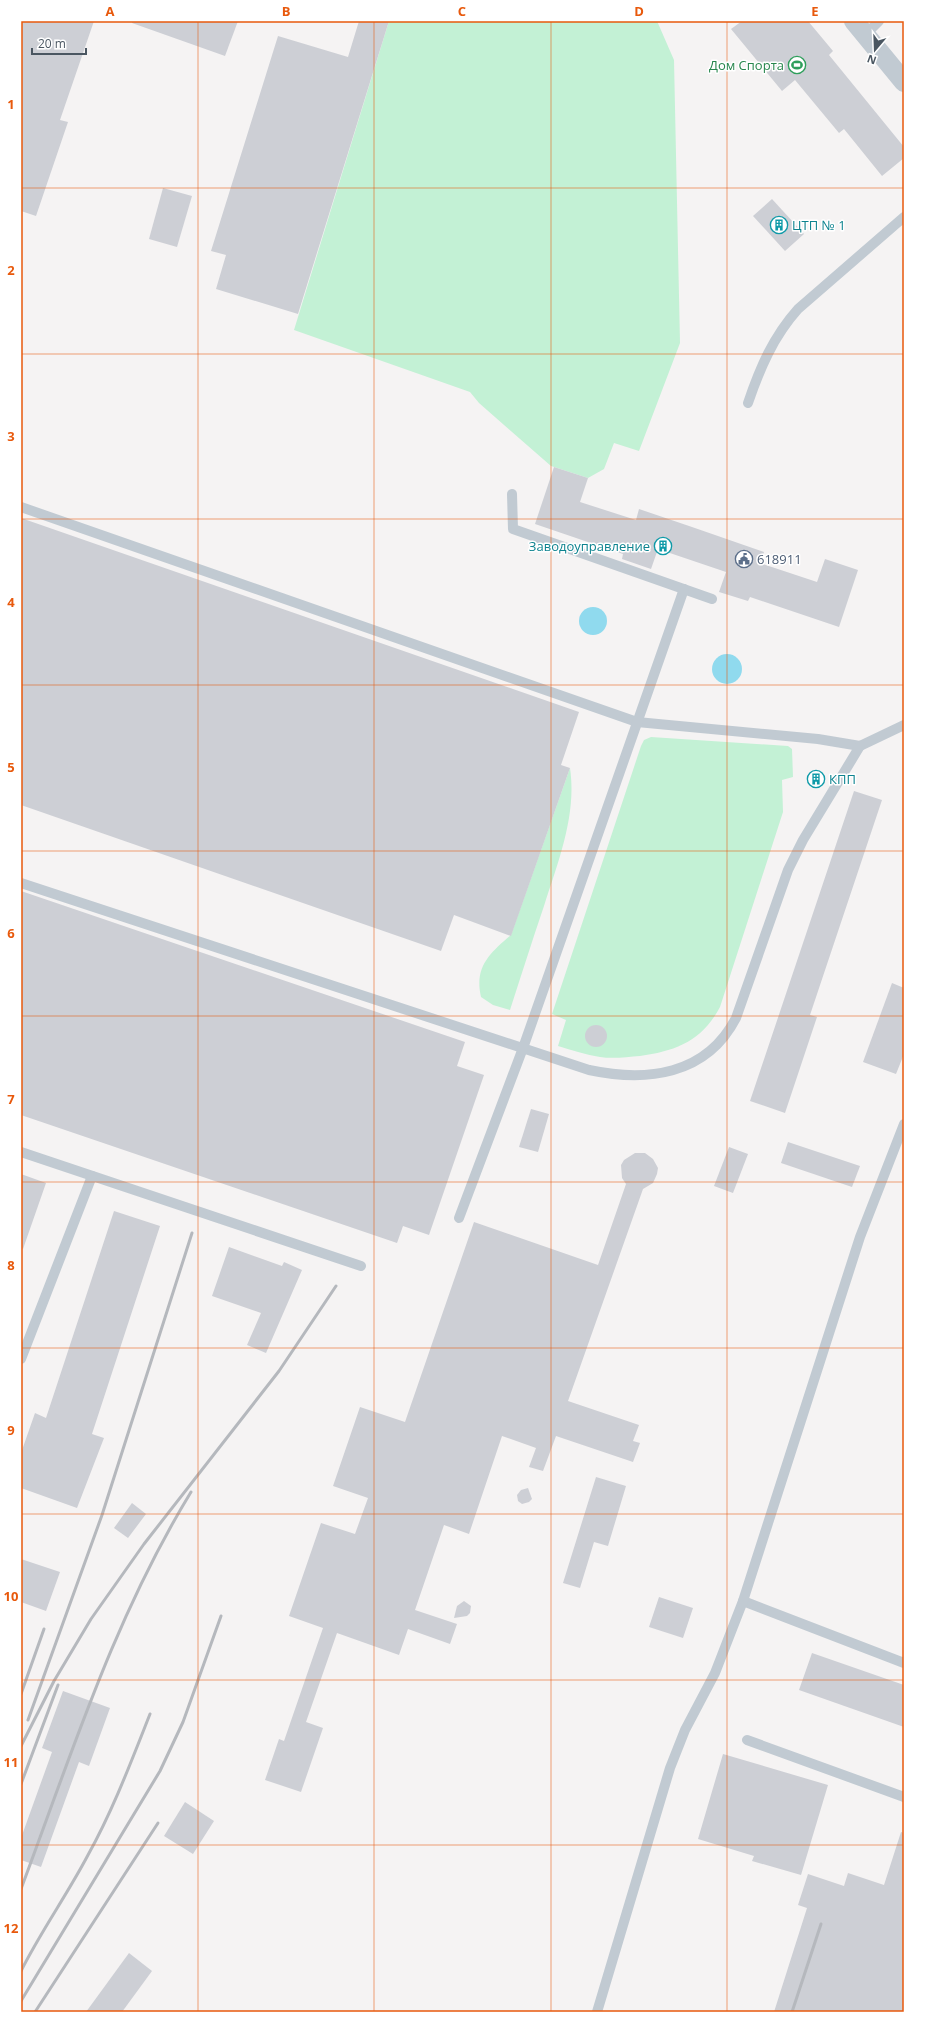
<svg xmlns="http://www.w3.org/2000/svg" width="925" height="2033" viewBox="0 0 925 2033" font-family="'Open Sans',sans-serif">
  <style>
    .green { fill: #c3f1d5 }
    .water { fill: #90daee }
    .building { fill: #cdcfd5 }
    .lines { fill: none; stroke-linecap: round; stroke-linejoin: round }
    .lane { stroke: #c1cad2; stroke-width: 10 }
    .street { stroke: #c1cad2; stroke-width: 20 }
    .rail { stroke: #b5b8bd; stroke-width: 3 }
    .grid { fill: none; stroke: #e8590c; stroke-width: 1; stroke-opacity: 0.55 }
    .labels { text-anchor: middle; stroke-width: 3; stroke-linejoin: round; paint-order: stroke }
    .leisure-label { font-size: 13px; fill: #27864d; stroke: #fff; text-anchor: end }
    .culture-label { font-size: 13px; fill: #0d838f; stroke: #fff; text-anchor: start }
    .service-label { font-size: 13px; fill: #4e5e75; stroke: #fff; text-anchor: start }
    .neatline { fill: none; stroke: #e8590c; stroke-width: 1.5 }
    .grid-label { font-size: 13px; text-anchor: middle; font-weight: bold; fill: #e8590c }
  </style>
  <rect width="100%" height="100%" fill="#f5f3f3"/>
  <!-- green -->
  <g class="green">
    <path d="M389,21H657L674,60L680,343L639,451L614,443L604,469L588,478L551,466L479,403L470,392L294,330Z"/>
    <path d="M651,737L788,746L792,749L793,777L782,780L783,812L720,1007C702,1041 676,1051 640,1056C627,1057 613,1059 600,1057C586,1055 572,1050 558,1046L566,1020L552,1014L641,746L644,740Z"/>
    <path d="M570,768C577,815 558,862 544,906C532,941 521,976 510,1010L493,1005L481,997C474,967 490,953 511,935Z"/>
  </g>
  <!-- water -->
  <g class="water">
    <circle cx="593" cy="621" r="14"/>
    <circle cx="727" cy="669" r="15"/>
  </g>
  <!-- building -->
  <g class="building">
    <path d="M21,21H94L60,120L68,122L36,216L21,211Z"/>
    <path d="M132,21H238L225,56L132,23Z"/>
    <path d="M359,21H389L298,314L216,289L226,255L211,251L278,36L348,57Z"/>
    <path d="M742,21H808L833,51L829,55L904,147V158L882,176L844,129L839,133L795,80L782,91L731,29Z"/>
    <path d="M163,188L192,196L177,247L149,239Z"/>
    <path d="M772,199L804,234L785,251L753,216Z"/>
    <path d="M554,467L588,478L580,502L636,520L639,509L692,527L764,552L760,563L817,582L825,559L858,570L839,627L750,597L748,601L719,592L726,572L658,549L651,569L622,559L623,554L535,524Z"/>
    <path d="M21,518L579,712L561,765L570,768L511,936L454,915L441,951L21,805Z"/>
    <path d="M854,791L882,800L810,1015L817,1017L785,1113L750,1101Z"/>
    <path d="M21,891L465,1042L457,1066L484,1075L429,1235L403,1226L397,1243L21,1115Z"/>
    <path d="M892,983L904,988V1054L896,1074L863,1062Z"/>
    <circle cx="596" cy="1036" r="11"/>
    <path d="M531,1109L549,1114L538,1152L519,1147Z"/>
    <path d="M788,1142L860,1166L852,1187L781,1163Z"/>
    <path d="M729,1147L748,1154L733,1193L714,1186Z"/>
    <path d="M635,1153H645L653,1159L658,1168L657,1174L653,1183L643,1189L568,1401L639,1425L633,1441L640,1443L633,1462L556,1436L543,1471L529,1467L536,1448L502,1436L469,1534L444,1525L415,1610L457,1624L450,1644L408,1629L399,1655L337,1633L306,1722L323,1728L301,1792L265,1780L279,1739L284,1741L323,1628L289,1616L321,1523L355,1534L368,1498L333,1486L360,1407L405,1422L474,1222L598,1265L626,1184L622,1178L621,1165L624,1160Z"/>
    <path d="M21,1174L46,1183L23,1249L21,1248Z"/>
    <path d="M114,1211L160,1226L92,1434L104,1438L77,1508L21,1488V1453L35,1413L46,1418Z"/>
    <path d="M229,1247L282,1266L284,1262L302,1270L266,1353L247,1345L261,1313L212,1296Z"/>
    <path d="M596,1477L626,1486L608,1546L594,1542L580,1588L563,1583Z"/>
    <path d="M528,1488L532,1499L529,1502L522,1504L518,1501L517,1495L521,1490Z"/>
    <path d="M132,1503L146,1514L128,1538L114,1528Z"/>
    <path d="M21,1559L60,1572L46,1611L21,1602Z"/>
    <path d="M659,1597L693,1608L683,1638L649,1627Z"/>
    <path d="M464,1601L471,1606L470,1613L467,1616L454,1618L457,1606Z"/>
    <path d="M812,1653L904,1685V1727L799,1690Z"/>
    <path d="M63,1691L110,1708L89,1766L79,1762L41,1867L21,1860V1838L52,1752L42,1748Z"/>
    <path d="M723,1754L828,1785L801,1875L752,1861L754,1856L698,1839Z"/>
    <path d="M185,1802L214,1821L193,1854L164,1836Z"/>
    <path d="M901,1832L904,1833V2012H774L807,1908L798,1905L808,1874L844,1886L848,1873L884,1885Z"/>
    <path d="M129,1953L152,1971L122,2012H86Z"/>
  </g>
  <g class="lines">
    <!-- lane -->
    <g class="lane">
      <path d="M865,35L879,21"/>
      <path d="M748,403C760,368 773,337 798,309L904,217"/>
      <path d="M512,494L513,529L712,599"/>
      <path d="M21,507L637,722L818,739L860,746L904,725"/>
      <path d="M21,883L589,1070C646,1082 706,1076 736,1018L788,870L803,840L860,746"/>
      <path d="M21,1152L361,1266"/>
      <path d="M459,1218L523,1048L684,589"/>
      <path d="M21,1359L92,1176"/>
      <path d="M743,1601L904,1663"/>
      <path d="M747,1740L904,1797"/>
      <path d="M597,2012L670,1768L685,1730L715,1673L743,1601L860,1237L904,1124"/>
    </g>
    <!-- street -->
    <path class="street" d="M854,21L904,82"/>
    <!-- rail -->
    <g class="rail">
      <path d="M21,1694L44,1629"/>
      <path d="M28,1720L102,1515L192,1233"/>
      <path d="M21,1746L54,1681L91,1619L144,1544L279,1371L336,1286"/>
      <path d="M21,1784L58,1685"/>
      <path d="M21,1889C72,1753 114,1618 191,1492"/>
      <path d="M21,1971C41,1931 67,1895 88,1855C113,1810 131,1762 150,1714"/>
      <path d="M21,2001L160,1771L183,1722L221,1616"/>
      <path d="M35,2012L158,1823"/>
      <path d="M792,2012L821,1924"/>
    </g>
  </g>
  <!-- grid -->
  <path class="grid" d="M198,21V2012M374,21V2012M551,21V2012M727,21V2012M21,188H904M21,354H904M21,519H904M21,685H904M21,851H904M21,1016H904M21,1182H904M21,1348H904M21,1514H904M21,1680H904M21,1845H904"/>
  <!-- icons -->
  <defs>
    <symbol id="stadium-ring" viewBox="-11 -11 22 22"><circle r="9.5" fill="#fff" stroke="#2e9e5b" stroke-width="1.5"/><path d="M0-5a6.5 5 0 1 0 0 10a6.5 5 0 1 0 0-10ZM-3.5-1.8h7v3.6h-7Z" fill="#2e9e5b"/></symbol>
    <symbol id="building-ring" viewBox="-11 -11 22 22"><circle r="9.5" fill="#fff" stroke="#0f9aa8" stroke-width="1.5"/><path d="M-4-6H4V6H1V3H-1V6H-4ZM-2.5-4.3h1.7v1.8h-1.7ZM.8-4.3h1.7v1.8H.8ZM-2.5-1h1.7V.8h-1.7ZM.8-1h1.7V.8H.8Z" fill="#0f9aa8"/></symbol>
    <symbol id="civic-ring" viewBox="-11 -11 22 22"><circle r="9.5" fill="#fff" stroke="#5c6f8a" stroke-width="1.5"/><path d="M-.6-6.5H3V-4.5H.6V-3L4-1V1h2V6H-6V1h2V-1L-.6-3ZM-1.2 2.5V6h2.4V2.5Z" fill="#5c6f8a"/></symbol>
  </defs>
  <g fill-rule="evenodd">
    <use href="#stadium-ring" x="787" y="55" width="20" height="20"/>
    <use href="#building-ring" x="769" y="215" width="20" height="20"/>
    <use href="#building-ring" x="653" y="536" width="20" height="20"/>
    <use href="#civic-ring" x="734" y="549" width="20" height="20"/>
    <use href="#building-ring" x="806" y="769" width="20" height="20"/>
  </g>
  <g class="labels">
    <!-- leisure labels -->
    <g class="leisure-label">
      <text x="784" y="70">Дом Спорта</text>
    </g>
    <!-- culture labels -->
    <g class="culture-label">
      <text x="792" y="230">ЦТП № 1</text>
      <text x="650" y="551" text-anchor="end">Заводоуправление</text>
      <text x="829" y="784">КПП</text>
    </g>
    <!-- service labels -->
    <g class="service-label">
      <text x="757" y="564">618911</text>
    </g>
  </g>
  <!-- border -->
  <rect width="925" height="2033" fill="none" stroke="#ffffff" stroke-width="44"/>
  <!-- north arrow -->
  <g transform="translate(875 50) rotate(199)" stroke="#ffffff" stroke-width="3" paint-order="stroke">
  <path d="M0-3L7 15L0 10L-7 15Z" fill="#4a5661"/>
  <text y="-6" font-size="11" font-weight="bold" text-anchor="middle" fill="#4a5661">N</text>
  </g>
  <!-- scale -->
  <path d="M32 48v6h54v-6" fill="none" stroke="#4a5661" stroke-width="2"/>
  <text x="38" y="48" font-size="12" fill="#4a5661" stroke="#ffffff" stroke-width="3" paint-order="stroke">20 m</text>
  <rect x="22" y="22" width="881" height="1989" class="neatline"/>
  <g class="grid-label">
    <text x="110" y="16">A</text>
    <text x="286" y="16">B</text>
    <text x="462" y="16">C</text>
    <text x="639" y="16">D</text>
    <text x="815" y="16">E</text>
    <text x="11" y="109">1</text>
    <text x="11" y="275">2</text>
    <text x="11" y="441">3</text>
    <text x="11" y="607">4</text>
    <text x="11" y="772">5</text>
    <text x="11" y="938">6</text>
    <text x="11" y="1104">7</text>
    <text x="11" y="1270">8</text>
    <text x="11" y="1435">9</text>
    <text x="11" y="1601">10</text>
    <text x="11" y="1767">11</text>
    <text x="11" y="1933">12</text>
  </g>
</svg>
